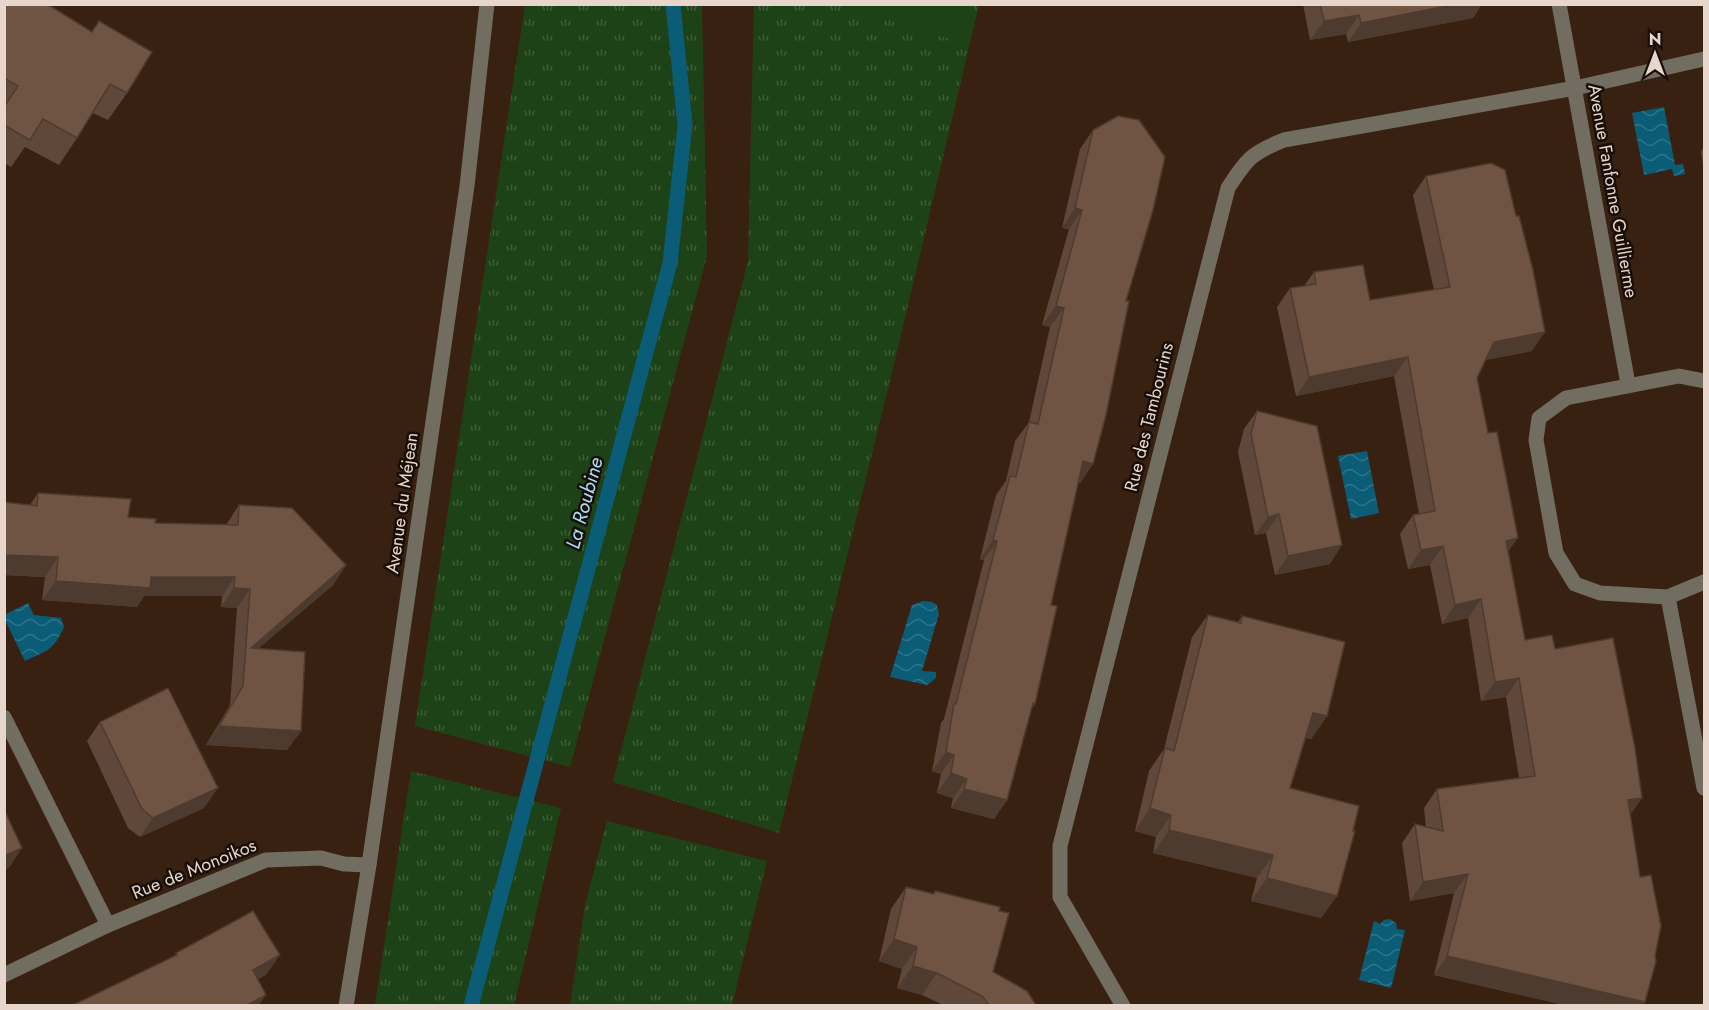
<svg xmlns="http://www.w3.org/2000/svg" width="1709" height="1010" viewBox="0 0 1709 1010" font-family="Jost,sans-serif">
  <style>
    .grass { fill: url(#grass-tufts) }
    .park { fill: #1d4218 }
    .water { fill: url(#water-waves) }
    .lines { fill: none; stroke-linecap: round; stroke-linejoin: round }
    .stream { stroke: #0b5c77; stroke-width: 15 }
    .minor { stroke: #716d60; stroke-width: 15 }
    .wall { fill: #5f483a }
    .shaded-wall { fill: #4e3b2f }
    .building { fill: #6f5443; stroke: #4e3b2f; stroke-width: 1.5 }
    .labels { text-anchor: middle; stroke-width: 5; stroke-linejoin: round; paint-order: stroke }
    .street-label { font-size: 18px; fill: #e6d6cc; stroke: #180e07 }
    .water-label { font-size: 20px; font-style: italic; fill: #a8e0fa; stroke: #180e07 }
  </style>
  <defs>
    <pattern id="grass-tufts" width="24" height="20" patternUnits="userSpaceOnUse" patternTransform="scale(1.5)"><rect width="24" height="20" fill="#1d4218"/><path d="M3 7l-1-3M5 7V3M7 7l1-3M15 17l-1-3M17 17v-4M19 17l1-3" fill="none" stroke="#3e5d38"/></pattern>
    <pattern id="water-waves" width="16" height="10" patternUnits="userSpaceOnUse" patternTransform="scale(1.5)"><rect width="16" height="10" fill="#0b5c77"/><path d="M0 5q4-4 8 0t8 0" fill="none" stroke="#2f7389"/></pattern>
  </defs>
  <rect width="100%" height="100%" fill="#392111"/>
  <!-- grass -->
  <g class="grass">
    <path d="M525,5H702L707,256L570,767L415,726Z"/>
    <path d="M754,5H979L896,356L779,833L613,782L748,261Z"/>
    <path d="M411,771L561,808L514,1005H375Z"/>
    <path d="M607,821L767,861L732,1005H570L585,905Z"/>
  </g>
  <!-- park -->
  <path class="park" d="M839,5L970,4V5L962,43Z"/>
  <!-- water -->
  <g class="water">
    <path d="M1664,107L1675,165L1683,164L1685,174L1674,176L1672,169L1644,175L1632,113Z"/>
    <path d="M1367,451L1379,513L1351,519L1338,456Z"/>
    <path d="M923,601L932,602L937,605L939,614L922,671L936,672V678L927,685L890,677L912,605Z"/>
    <path d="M28,603L34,615L61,618L64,627C53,651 48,650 25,661L5,620L4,615Z"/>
    <path d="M1390,919L1396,923L1397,929L1405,930L1391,988L1359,980L1374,921L1380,924L1384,920Z"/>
  </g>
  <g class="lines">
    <!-- stream -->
    <path class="stream" d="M471,1006L670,263L685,125L673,4"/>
    <!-- minor -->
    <g class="minor">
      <path d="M1559,4L1628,384"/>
      <path d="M1704,381L1679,376L1566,398L1539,418L1536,440L1556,553L1575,584L1600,593L1668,597L1704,582"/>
      <path d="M1668,597L1704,788"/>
      <path d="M4,717L108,925"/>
      <path d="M4,975L108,925L266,860L321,858L344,864L369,865"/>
      <path d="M346,1006L369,865L467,186L487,4"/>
      <path d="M1123,1006L1060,897V846L1228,188C1247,159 1251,153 1284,140L1575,88L1704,59"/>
    </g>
  </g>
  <!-- wall -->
  <g class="wall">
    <path d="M4,4L127,93L108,120L93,113L77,138L59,165L25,147L11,167L4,163Z"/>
    <path d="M1303,4H1482L1473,18L1348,42L1346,34L1310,40Z"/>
    <path d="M1093,130L1126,301L1093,464L1080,483L1078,482L1051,605L1035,704L1032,708L1007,800L994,819L951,808L953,798L937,793L941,774L932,771L941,723L944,719L984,560L980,559L996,495L1006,481L1015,441L1029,422L1050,327L1042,325L1069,229L1062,228L1080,149Z"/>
    <path d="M1704,146V170L1701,152Z"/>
    <path d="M1426,176L1532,351L1485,360L1477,378L1525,640L1555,649L1642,798L1630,814L1645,1002L1643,1005H1564L1434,975L1454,893L1410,901L1402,843L1415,824L1426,827L1424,808L1437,789L1519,778L1506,697L1481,701L1468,618L1442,624L1430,565L1408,569L1400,534L1413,515L1419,514L1394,376L1296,396L1277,307L1290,288L1304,286L1314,272L1370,300L1434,290L1413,195Z"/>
    <path d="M1257,411L1330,564L1275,575L1266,533L1255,535L1238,452L1244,429Z"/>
    <path d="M38,493L128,517L155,523L226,525L239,505L346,565L333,585L259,648L301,731L287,750L206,745L230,705L237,608L221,607L222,596H144L137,607L42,600L45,577L4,575V502L30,505Z"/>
    <path d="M1208,615L1238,622L1242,616L1327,716L1311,739L1306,738L1290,788L1337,896L1321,918L1251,901L1257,878L1153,853L1156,837L1135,831L1149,771L1164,749L1192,637Z"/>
    <path d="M100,722L204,808L140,837L128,828L87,741Z"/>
    <path d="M906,887L999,911L993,972L1036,1005H943L922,995L897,988L902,969L879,961L891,909Z"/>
  </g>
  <!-- shaded-wall -->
  <g class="shaded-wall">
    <path d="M1457,4H1482L1473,18L1348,42L1361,23Z"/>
    <path d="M1359,15L1346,34L1310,40L1324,21Z"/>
    <path d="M1075,208L1082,210L1069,229L1062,228Z"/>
    <path d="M1056,306L1064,308L1050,327L1042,325Z"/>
    <path d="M1545,332L1532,351L1481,361L1494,342Z"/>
    <path d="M1408,357L1394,376L1296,396L1309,377Z"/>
    <path d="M1083,461L1093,464L1080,483L1069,480Z"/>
    <path d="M1279,514L1266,533L1255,535L1268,517Z"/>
    <path d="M1518,538L1504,557L1506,541Z"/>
    <path d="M993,540L997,541L984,560L980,559Z"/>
    <path d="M1342,545L1330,564L1275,575L1288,556Z"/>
    <path d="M1443,546L1430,565L1408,569L1421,550Z"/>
    <path d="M4,555L58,557L45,577L4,575Z"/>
    <path d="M346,565L333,585L245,660L251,648Z"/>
    <path d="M151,577H235L222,596H144L137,607L42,600L56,581Z"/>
    <path d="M234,588L250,589L237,608L221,607Z"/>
    <path d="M1481,599L1468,618L1442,624L1455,605Z"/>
    <path d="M1519,678L1506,697L1481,701L1495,682Z"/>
    <path d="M1313,713L1327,716L1311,739L1297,735Z"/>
    <path d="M219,726L301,731L287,750L206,745Z"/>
    <path d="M946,752L954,755L941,774L932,771Z"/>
    <path d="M951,773L967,779L953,798L937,793Z"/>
    <path d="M218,788L204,808L140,837L153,818Z"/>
    <path d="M964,789L1007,800L994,819L951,808Z"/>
    <path d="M1642,798L1629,817L1628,800Z"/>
    <path d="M1150,808L1171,815L1156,837L1135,831Z"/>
    <path d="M1169,830L1273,855L1257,878L1153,853Z"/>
    <path d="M22,848L9,868L4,870V856Z"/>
    <path d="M1468,874L1454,893L1410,901L1423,882Z"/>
    <path d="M1267,878L1337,896L1321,918L1251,901Z"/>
    <path d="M894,939L917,947L902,969L879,961Z"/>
    <path d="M280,955L266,975L239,990L253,970Z"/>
    <path d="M1447,956L1645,1002L1643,1005H1564L1434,975Z"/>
    <path d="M913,966L937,973L922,995L897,988Z"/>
    <path d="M266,995L259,1005H247Z"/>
  </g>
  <!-- building -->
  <g class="building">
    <path d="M4,4H47L92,32L99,21L152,52L127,93L110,84L77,138L43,119L30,140L4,125V107L18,86L4,78Z"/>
    <path d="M1320,4H1457L1361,23L1359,15L1324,21Z"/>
    <path d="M1118,116L1139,120L1165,157L1153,210L1126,301H1129L1106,415L1093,464L1083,461L1051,605L1057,606L1035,704L1033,703L1007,800L964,789L967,779L951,773L954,755L946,752L954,704H956L997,541L993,540L1010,476L1016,477L1029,422L1038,424L1064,308L1056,306L1082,210L1075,208L1093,130Z"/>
    <path d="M1491,163L1505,170L1516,216H1519L1533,270L1545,332L1494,342L1477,378L1488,433L1497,432L1510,497L1518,538L1506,541L1525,640L1552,635L1555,649L1613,638L1635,748L1642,798L1628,800L1640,877L1651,875L1661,926L1655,956L1656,961L1645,1002L1447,956L1468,874L1423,882L1415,824L1443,831L1437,789L1535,776L1519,678L1495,682L1481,599L1455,605L1443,546L1421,550L1413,515L1435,511L1408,357L1309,377L1290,288L1316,284L1314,272L1363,265L1370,300L1450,287L1426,176Z"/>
    <path d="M1257,411L1317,426L1342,545L1288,556L1279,514L1268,517L1251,434Z"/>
    <path d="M38,493L131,499L128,517L156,519L155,523L238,525L239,505L292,508L346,565L251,648L305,652L301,731L219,726L243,686L250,589L234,588L235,577H151L150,588L56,581L58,557L4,555V502L37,506Z"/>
    <path d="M1208,615L1241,623L1242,616L1345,642L1327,716L1313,713L1290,788L1359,806L1353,831H1355L1337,896L1267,878L1273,855L1169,830L1171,815L1150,808L1165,748L1174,751Z"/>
    <path d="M168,688L218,788L153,818L142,809L100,722Z"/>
    <path d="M4,809L22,848L4,856Z"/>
    <path d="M906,887L934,894L935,891L1000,907L999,911L1009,913L993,972L1027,991L1036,1005H989L982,996L937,973L913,966L917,947L894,939Z"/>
    <path d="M253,911L280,955L253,970L266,995L247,1005H73L177,955L176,953Z"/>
  </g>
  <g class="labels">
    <!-- street labels -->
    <g class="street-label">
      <text transform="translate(1613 191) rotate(80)" y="6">Avenue Fanfonne Guillierme</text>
      <text transform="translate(1149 417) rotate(-76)" y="6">Rue des Tambourins</text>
      <text transform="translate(402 503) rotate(-82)" y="6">Avenue du Méjean</text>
      <text transform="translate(194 869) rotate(-22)" y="6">Rue de Monoikos</text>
    </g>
    <!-- water labels -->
    <g class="water-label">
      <text transform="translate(584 503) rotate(-75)" y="7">La Roubine</text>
    </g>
  </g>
  <!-- border -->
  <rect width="1709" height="1010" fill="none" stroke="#e6d6cc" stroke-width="12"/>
  <!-- north arrow -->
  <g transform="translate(1655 54)" stroke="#180e07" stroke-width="4.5" paint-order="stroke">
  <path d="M0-4.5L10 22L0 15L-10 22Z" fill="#e6d6cc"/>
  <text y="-9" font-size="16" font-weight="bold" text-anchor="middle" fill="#e6d6cc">N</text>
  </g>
</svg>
